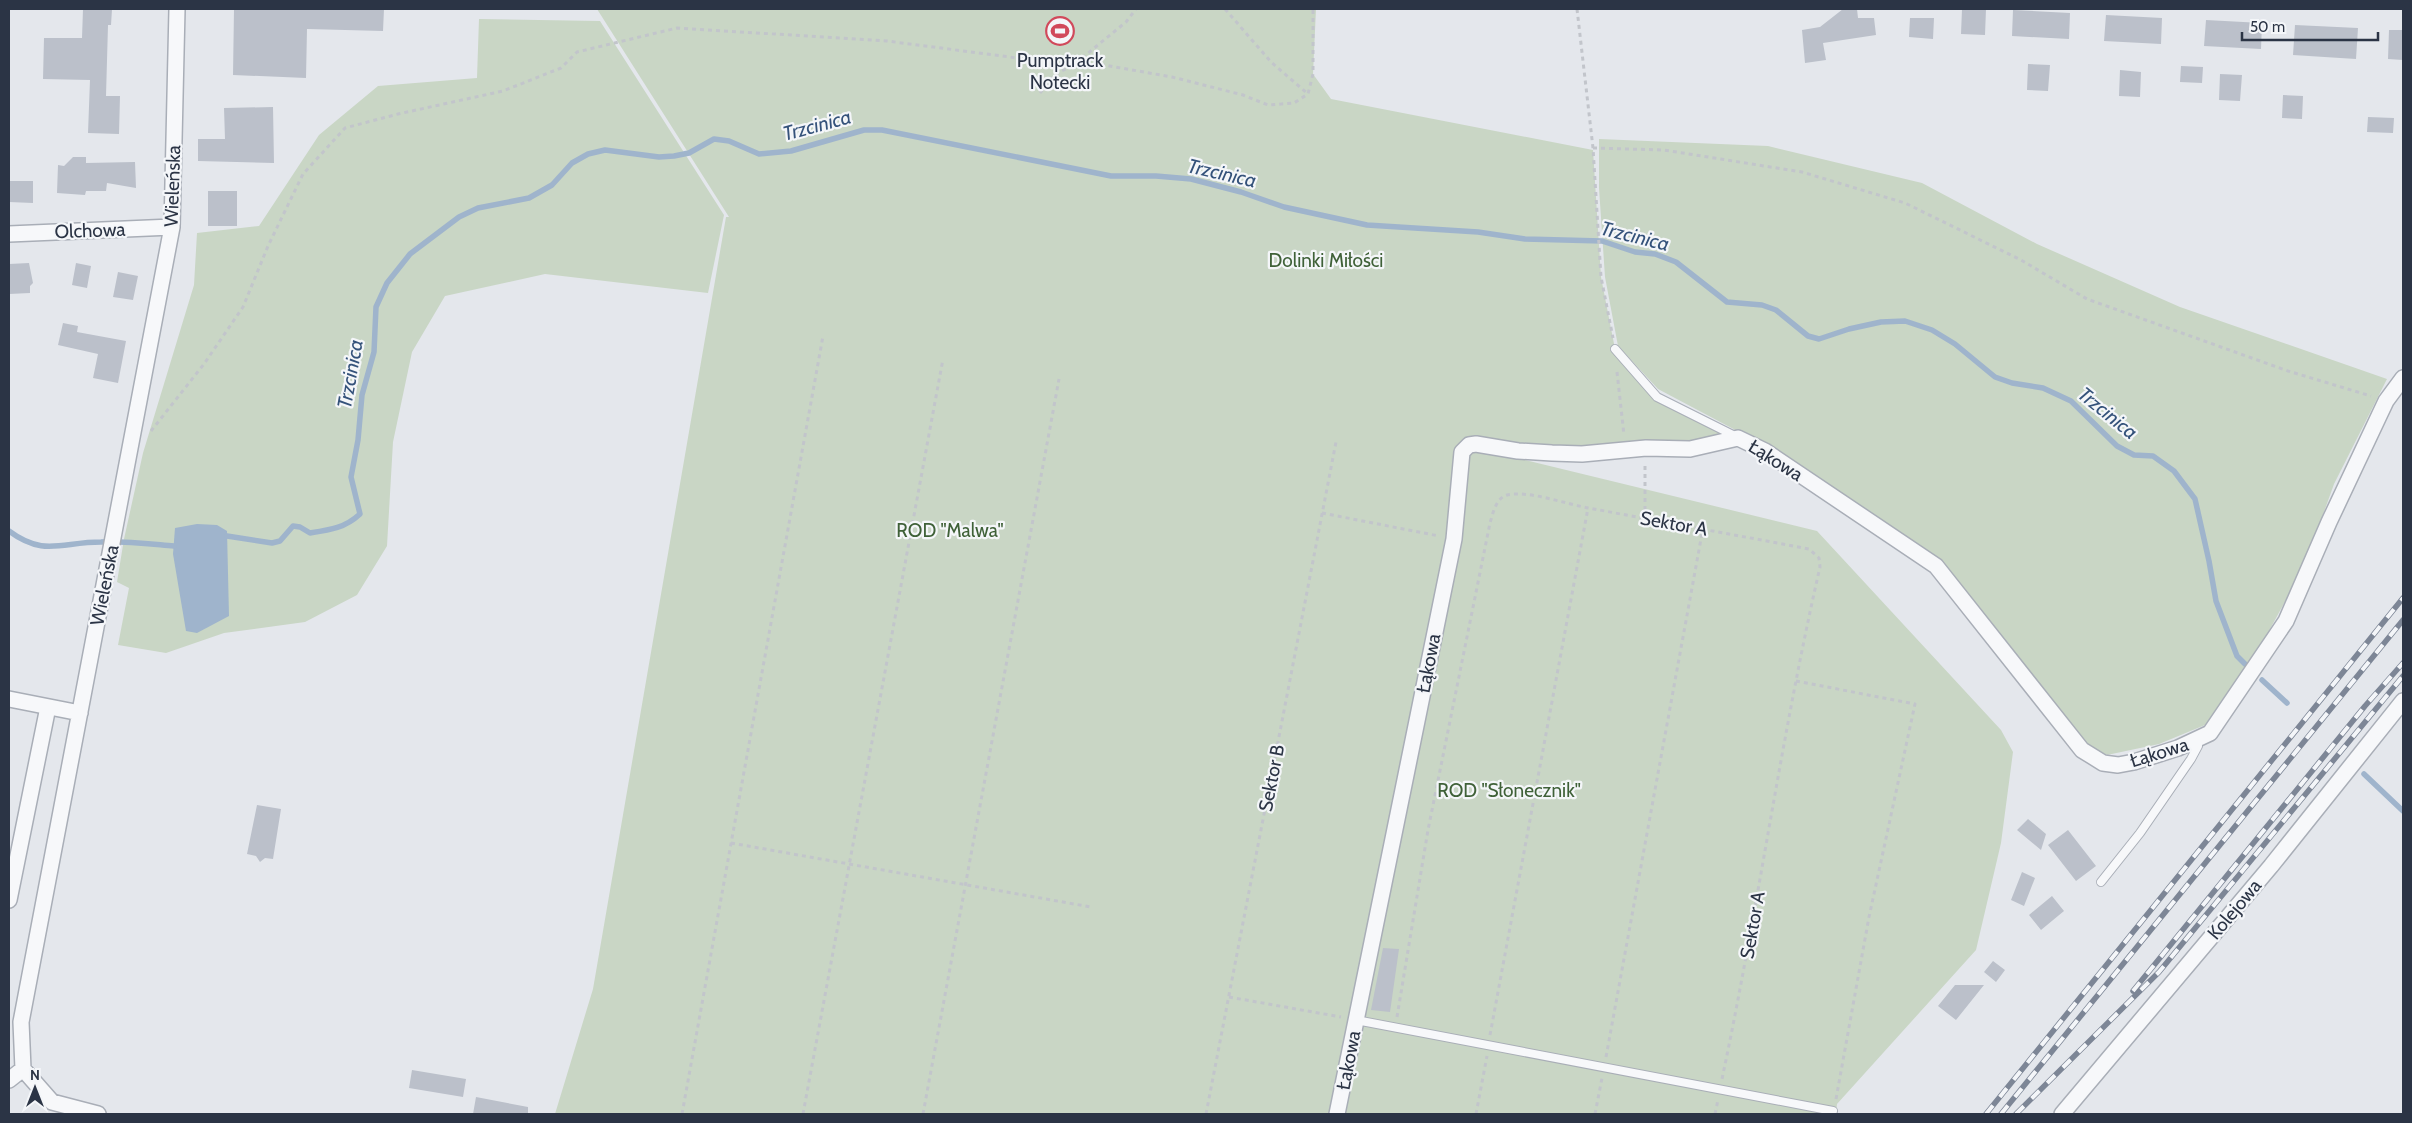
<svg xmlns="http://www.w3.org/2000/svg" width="2412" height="1123" font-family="Cabin,sans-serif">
<rect width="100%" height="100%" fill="#e4e7ec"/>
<path fill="#c9d6c5" d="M597,9H1316L1313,74L1331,99L1593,150L1601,277L1615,349L1657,397L1738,438L1690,449L1468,446L1817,531L2001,730L2013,752L2001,843L1976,950L1837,1104L1836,1114H555L593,989L726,217H729Z
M479,19L600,21L724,215L708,293L545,274L445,296L412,352L393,442L387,546L357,595L305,622L224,633L166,653L118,645L129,588L117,582L124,539L143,453L194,285L197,233L259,226L319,135L378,86L477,78Z
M1599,139L1768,146L1922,183L2037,244L2180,307L2387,379L2334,484L2305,565L2258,651L2205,725L2159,744L2107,755L2079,741L1983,612L1931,556L1758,442L1658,389L1618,346L1605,277L1599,188Z"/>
<path fill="#9fb4cc" d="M197,524L217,525L227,531L229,616L197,633L186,631L173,554L175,528Z"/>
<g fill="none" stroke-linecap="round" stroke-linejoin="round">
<path stroke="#9fb4cc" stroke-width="5.5" d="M9,531C44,557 61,542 101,542C125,541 150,544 174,546
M227,536L272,543L280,541L293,526L300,527L310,533C330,530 345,528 360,514L351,477L358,440L362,395L374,352L376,307L387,283L410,254L459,217L478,208L529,198L552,185L572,163L588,154L605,150L659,157L674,156L689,153L714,139L729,141L759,154L791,151L864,130H882L1111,176H1156L1191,179L1241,192L1284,207L1367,225L1478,232L1525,239L1602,241L1635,252L1655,254L1676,262L1727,302L1762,305L1776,310L1808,336L1819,339L1849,329L1881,322L1905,321L1932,330L1955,344L1995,377L2012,383L2043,388L2071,401L2117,446L2134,455L2153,456L2174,471L2195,499L2209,561L2216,601L2237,656L2245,664
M2262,680L2287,703
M2364,774L2403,811"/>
</g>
<path fill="#bbc0ca" d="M83,9H112L111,25H108L106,96H120L119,134L88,133L90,80L43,79L44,38H82Z
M234,9H384L383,31L307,29L306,78L233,75Z
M1843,9H1857L1858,18H1874L1876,35L1823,43L1826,60L1805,63L1802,30L1820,27Z
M1962,9H1986L1985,35L1961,34Z
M2013,10L2070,13L2069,39L2012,36Z
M2106,15L2162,18L2161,44L2104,41Z
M1910,18H1934L1933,39L1909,37Z
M2206,20L2262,23L2261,49L2204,46Z
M2295,25L2358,28L2356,59L2293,55Z
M2389,30H2403V60L2388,59Z
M2028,64L2050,65L2048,91L2027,90Z
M2181,66L2203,67L2202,83L2180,82Z
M2120,70L2141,72L2140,97L2119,96Z
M2220,74L2242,75L2240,101L2219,100Z
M2283,95L2303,96L2302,119L2282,118Z
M273,107L274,163L198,161V139H225L224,108Z
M2368,117L2394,118L2393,133L2367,132Z
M73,157H86V163L135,162L136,188L107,183L106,191H86L85,195L57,193L58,165L64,166Z
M9,181H33V203L9,202Z
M208,191H237V226H208Z
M29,263L33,283L30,286V293L9,294V264Z
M76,263L91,266L87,288L72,285Z
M118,272L138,276L133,300L113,297Z
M63,323L78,326L77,332L126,341L118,383L93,378L98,354L58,345Z
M257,805L281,809L273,859L265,858L260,862L256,856L247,854Z
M2028,819L2046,834L2041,850L2017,830Z
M2068,830L2096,866L2076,881L2048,845Z
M2022,872L2035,878L2024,906L2011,900Z
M2052,896L2064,911L2041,930L2029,915Z
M1383,948L1399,949L1390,1012L1371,1010Z
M1993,961L2005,970L1996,982L1984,972Z
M1955,985H1984L1956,1020L1938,1006Z
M412,1070L466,1079L463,1097L409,1088Z
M476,1097L528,1107V1114H473Z"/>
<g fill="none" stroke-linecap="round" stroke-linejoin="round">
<defs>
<path id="lane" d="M1615,349L1657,397L1737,437
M2101,882L2140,833L2191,759L2198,746V740
M1356,1020L1833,1111"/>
<path id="street" d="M9,234L172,227
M9,699L80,713
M9,900L48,707
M9,1080L23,1069
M98,1114L52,1102L23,1069L21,1022L172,227L177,9
M1337,1114L1454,539L1462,452L1469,445L1476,444L1518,451L1552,453L1582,454L1646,448L1690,449L1738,438L1765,451L1936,566L2082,750L2103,763L2118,765L2134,762L2178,748L2210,733L2286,621L2329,522L2386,401L2403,378
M2062,1114L2271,866L2403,701"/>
</defs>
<use href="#lane" stroke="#a9aeb7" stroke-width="10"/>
<use href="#street" stroke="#a9aeb7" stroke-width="18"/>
<path stroke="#c2c5cb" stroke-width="3" stroke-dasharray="4 4" stroke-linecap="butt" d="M1225,9L1271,62L1308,94
M1577,9L1593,148L1601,277L1613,338
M1076,63L1126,22L1136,9
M1040,93L1054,75L1075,64L1104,65L1172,77L1243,95L1268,105L1294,103L1308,94L1313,74V9
M1593,148L1664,150L1802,172L1905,203L2021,260L2087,299L2288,371L2371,396
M1617,372L1624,435
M151,431L204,364L243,307L268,246L303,174L345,128L398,114L503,91L561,68L577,52L677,28L887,41L1025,59
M1322,513L1439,536
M1645,518V464
M1796,681L1915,704L1869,917L1836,1099
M731,843L1091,907
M1229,997L1341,1017
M1397,1017L1428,830L1490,523C1493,513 1496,498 1507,495C1529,490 1565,504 1589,508C1662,522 1736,535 1809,549L1819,558L1820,567C1781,737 1758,909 1722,1079
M1490,1035L1588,508
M1606,1057L1703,528
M682,1114L823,336
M803,1114L943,359
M923,1114L1059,379
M1206,1114L1336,442
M1476,1114L1487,1056
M1595,1114L1602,1078
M1715,1114L1718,1100"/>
<use href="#lane" stroke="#f7f8fa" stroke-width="8"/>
<use href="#street" stroke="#f7f8fa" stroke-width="15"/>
<defs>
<path id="rail" d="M2133,991L2365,706L2403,663
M1986,1114L2403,598
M2001,1114L2403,620
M2016,1114L2159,972L2403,676"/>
</defs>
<use href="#rail" stroke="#7d8696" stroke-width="5.5"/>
<use href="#rail" stroke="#f4f6f9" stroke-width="4" stroke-dasharray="11" stroke-linecap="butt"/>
</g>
<defs>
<symbol id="stadium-ring" viewBox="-11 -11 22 22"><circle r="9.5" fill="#f4f6f9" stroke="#d1495b" stroke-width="1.5"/><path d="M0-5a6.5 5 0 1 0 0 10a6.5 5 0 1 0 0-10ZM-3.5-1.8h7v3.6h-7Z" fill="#d1495b"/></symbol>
</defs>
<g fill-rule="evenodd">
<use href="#stadium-ring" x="1044" y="15" width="32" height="32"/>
</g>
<g text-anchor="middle" stroke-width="4.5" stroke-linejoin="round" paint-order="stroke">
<g font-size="19" fill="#2b3445" stroke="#f4f6f9">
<text x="1060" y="67">Pumptrack<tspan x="1060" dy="22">Notecki</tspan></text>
</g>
<g font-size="19" fill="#2b3445" stroke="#f4f6f9">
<text transform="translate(172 186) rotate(-88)" y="7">Wieleńska</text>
<text transform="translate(90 230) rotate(-2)" y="7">Olchowa</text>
<text transform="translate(1776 460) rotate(32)" y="7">Łąkowa</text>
<text transform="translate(1674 523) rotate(10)" y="7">Sektor A</text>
<text transform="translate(104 585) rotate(-79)" y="7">Wieleńska</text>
<text transform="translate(1428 663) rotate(-79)" y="7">Łąkowa</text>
<text transform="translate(2159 752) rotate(-17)" y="7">Łąkowa</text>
<text transform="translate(1271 778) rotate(-79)" y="7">Sektor B</text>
<text transform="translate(2234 909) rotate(-50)" y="7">Kolejowa</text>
<text transform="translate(1752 925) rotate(-80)" y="7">Sektor A</text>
<text transform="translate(1348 1060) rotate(-79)" y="7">Łąkowa</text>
</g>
<g font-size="19" fill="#3f6138" stroke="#f4f6f9">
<text x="1326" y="267">Dolinki Miłości</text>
<text x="950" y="537">ROD "Malwa"</text>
<text x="1509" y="797">ROD "Słonecznik"</text>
</g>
<g font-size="20" font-style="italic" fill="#34527a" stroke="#f4f6f9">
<text transform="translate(817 125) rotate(-15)" y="7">Trzcinica</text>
<text transform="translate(1222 173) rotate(13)" y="7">Trzcinica</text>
<text transform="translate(1635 236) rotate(14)" y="7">Trzcinica</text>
<text transform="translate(350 374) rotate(-80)" y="7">Trzcinica</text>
<text transform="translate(2108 413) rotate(39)" y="7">Trzcinica</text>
</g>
</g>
<rect width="2412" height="1123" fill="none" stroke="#2b3445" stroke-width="20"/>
<g transform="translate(35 1088)" stroke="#f4f6f9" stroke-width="4" paint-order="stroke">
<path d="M0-4L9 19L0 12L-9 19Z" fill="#2b3445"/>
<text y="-8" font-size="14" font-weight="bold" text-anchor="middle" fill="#2b3445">N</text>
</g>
<path d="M2242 32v8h136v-8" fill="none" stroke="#2b3445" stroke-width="2.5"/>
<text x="2250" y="32" font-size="15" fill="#2b3445" stroke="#f4f6f9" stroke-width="4" paint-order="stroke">50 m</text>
</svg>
